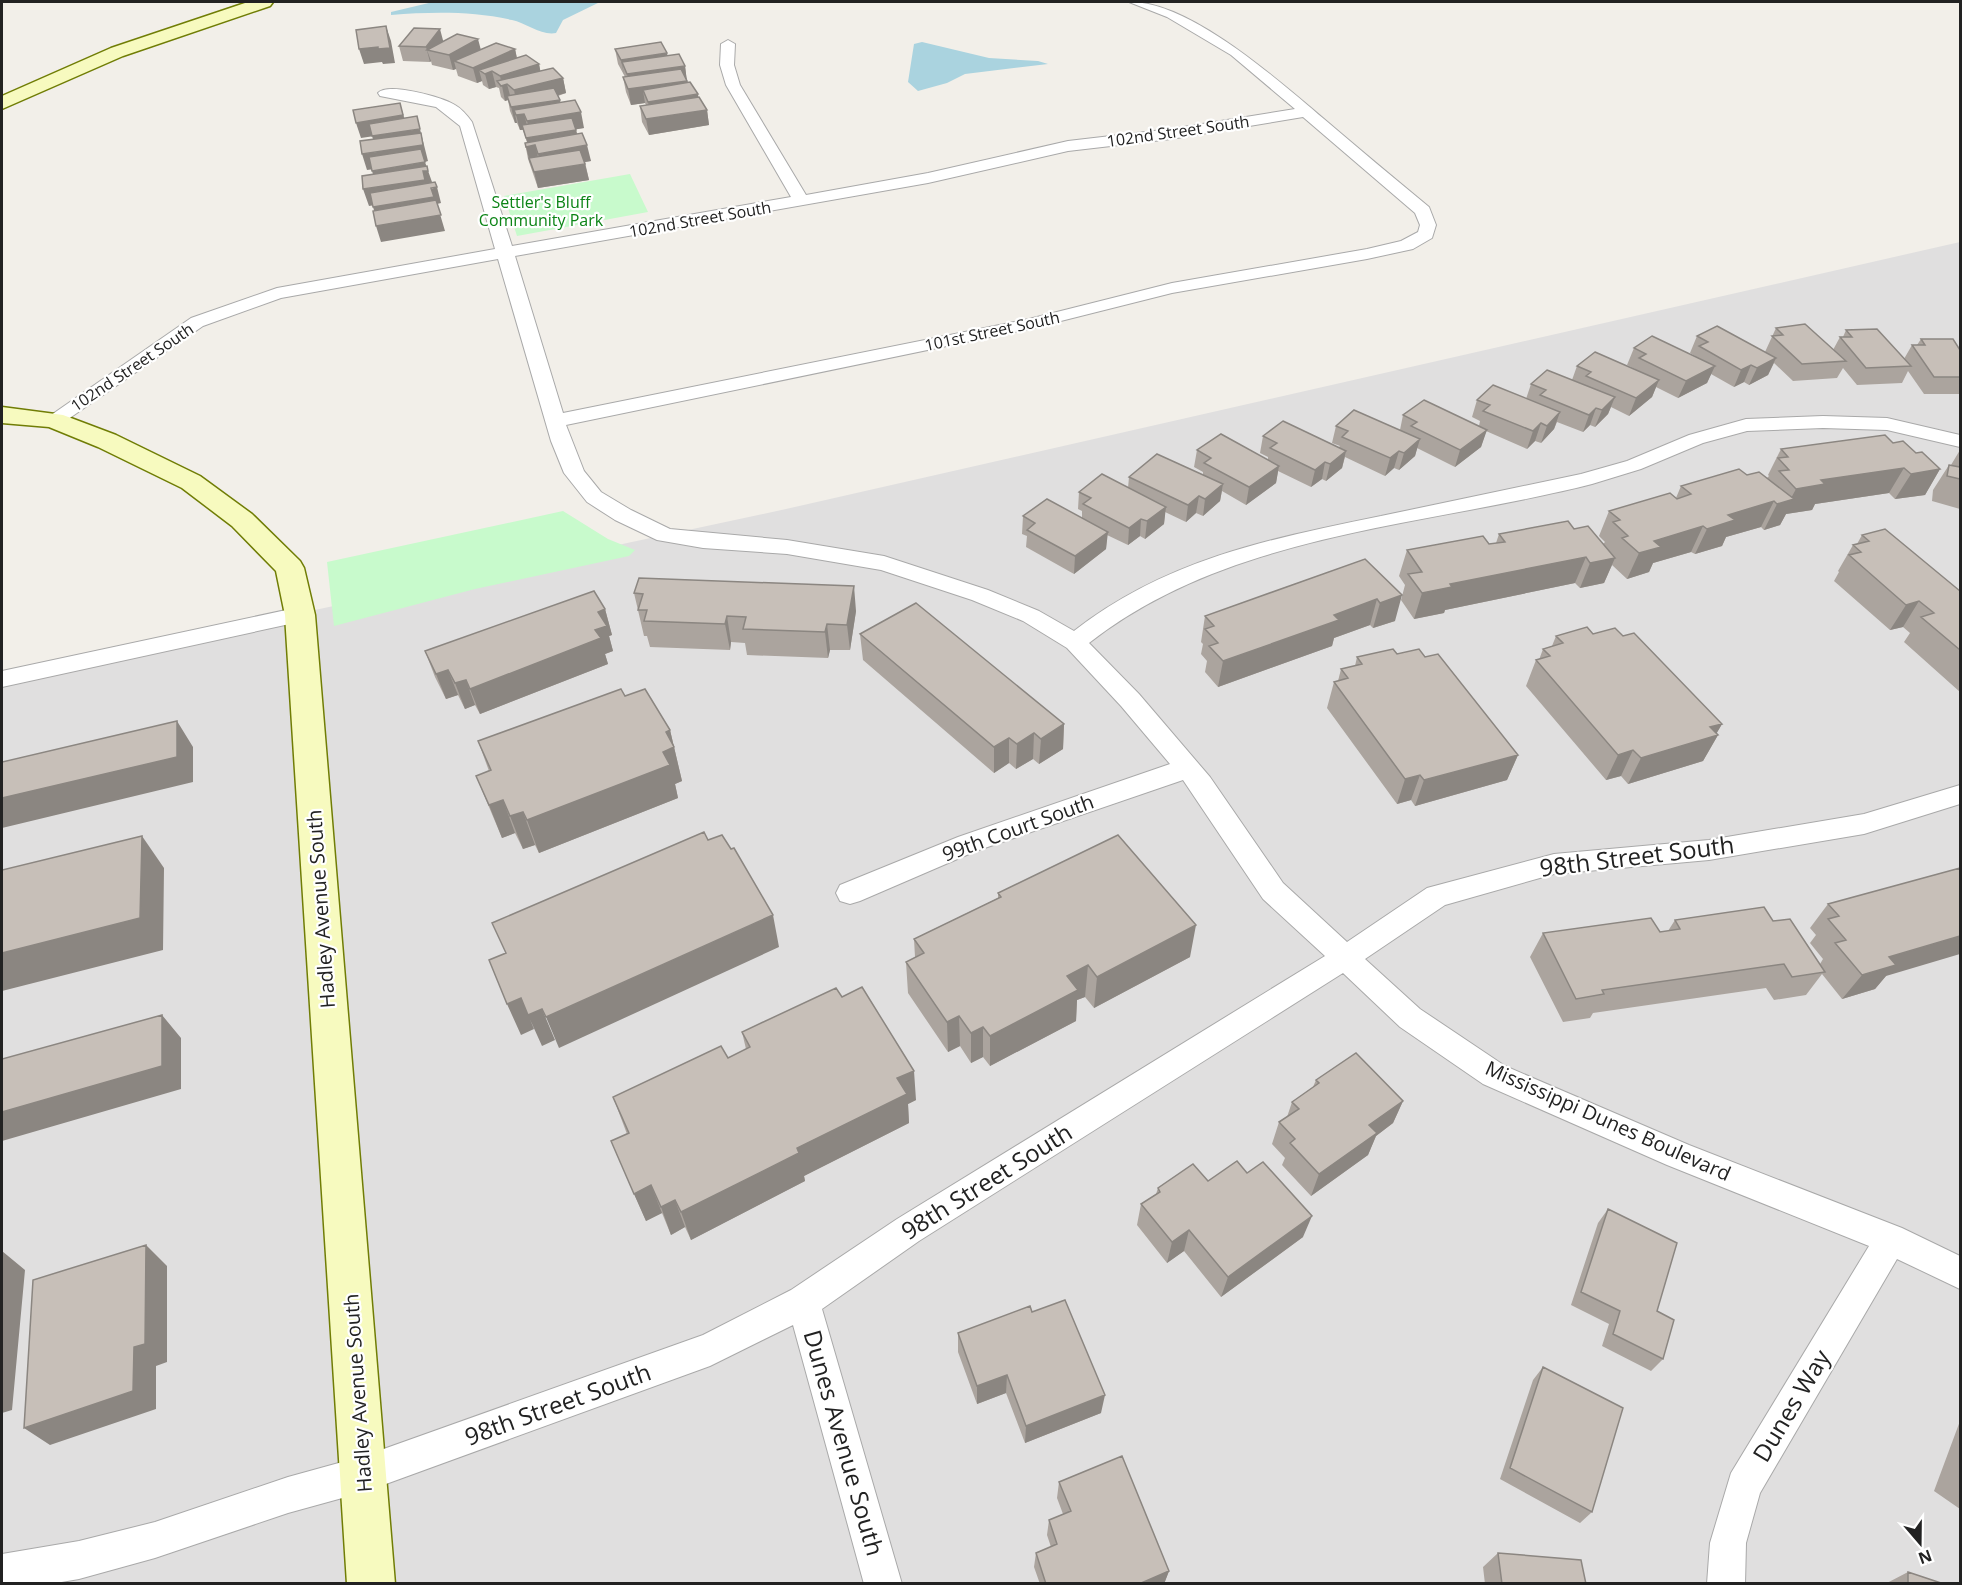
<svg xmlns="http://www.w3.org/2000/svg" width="1962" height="1585" font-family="'Open Sans',sans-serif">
<rect width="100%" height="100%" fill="#f2efe9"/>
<path fill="#e0dfdf" d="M1960,242V1583H2V677L786,509Z"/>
<path fill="#c8facc" d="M630,174L648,212L517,236L504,196Z
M563,511L608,539L635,550L629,556L475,589L334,626L327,562Z"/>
<path fill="#aad3df" d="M433,2H600L563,20L556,33C542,36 526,23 512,20C472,11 431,12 391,15V12Z
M922,42L989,58L1038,61L1048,64L965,74L947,83L918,91L908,82L914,44Z"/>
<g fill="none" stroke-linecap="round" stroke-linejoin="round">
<defs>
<path id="street" d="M1129,2C1189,0 1280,82 1324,119C1359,149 1394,178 1429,207L1436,225L1432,238L1413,249L1367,259L1172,293L1029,329L566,425L584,471L601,492L631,510L670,529L787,540L884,556L988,590L1039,611L1074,631C1167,559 1269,539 1381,516C1448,502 1515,488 1581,474L1627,461L1689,435L1746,419L1823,416L1887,418L1960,435V447L1887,430L1823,428L1747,431L1703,443L1641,469L1592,484C1424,527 1230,532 1089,643L1139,694L1210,777L1283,883L1347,942L1427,888L1554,854L1709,840L1864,814L1960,785V804L1864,834L1709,860L1554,874L1445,905L1365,959L1420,1009L1505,1066L1689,1145L1902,1228L1960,1256V1289L1897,1259L1760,1493L1746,1543L1745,1584H1707L1710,1543L1731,1473L1869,1246L1667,1165L1483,1084L1400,1027L1343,973L919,1241L822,1309L902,1584H864L793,1325L710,1366L364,1492L288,1513L155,1558L79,1579L50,1584H2V1554L79,1541L155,1522L288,1477L364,1456L703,1335L791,1290L897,1219L1325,956L1263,899L1183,780L976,851L860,901L850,904L840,901L836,893L840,885L958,837L1170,764L1121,706L1067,648L1023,621L972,600L881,570L787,554L703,548L657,540L615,520L587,502L564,473L551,441L498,259L281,298L203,326L61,424H47L44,420L191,318L277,288L495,249L460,126L436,107L380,96L378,93C388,82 442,97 455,105C462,109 467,115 472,122L512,246L791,197L726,85L720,65L721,44L728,40L735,44L734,65L740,85L806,195L928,173L1068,141L1171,129L1295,109L1231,55L1167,17ZM1303,117L1415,213L1420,225L1418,232L1401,241L1367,249L1172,283L1029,319L563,413L515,256L928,183L1068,151L1171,139Z
M300,607L308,610L311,615L308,620L2,687V671Z"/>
<path id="secondary" d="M248,2H273L270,6L123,56L2,109V96L111,48Z
M2,407L63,415L116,435L200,476L252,514L300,561L304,568L315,615L395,1584H347L285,615L276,571L232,526L182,488L98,447L49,427L2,423Z"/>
</defs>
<use href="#street" stroke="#a9a9a9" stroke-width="2"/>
<use href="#secondary" stroke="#707d05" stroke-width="3"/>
<use href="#street" fill="#fff" fill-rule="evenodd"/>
<use href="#secondary" fill="#f7fabf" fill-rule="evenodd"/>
</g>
<path fill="#aba49e" d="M443,41L481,49H515L517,58L539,64L540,71L563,78L566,93L558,96L560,103L584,128L576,129L577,134L591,161L585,162L589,180L538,188L528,159L525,143L527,142L523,130H520L517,123H515L510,111L508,100L505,101L501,97L499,88L496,87L489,89L483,85L482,81L477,83L458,76L456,69L453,70L432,65L431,61L430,62L403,61L399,46Z
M615,49L668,56L685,66L687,83L707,110L709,125L649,135L642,122L640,106L646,105L645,103L631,105L626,92L623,77H625L624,75L618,64Z
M1776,328L1833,350L1840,337H1843L1846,330L1904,359L1912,345H1917L1921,339L1960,350V394H1924L1908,371L1902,383L1857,385L1843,368L1837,378L1793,381L1774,363L1768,375L1749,385L1744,382L1734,387L1711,374L1707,383L1678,398L1656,387L1652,397L1629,416L1611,407L1608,414L1595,427L1590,425L1583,432L1557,422L1554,429L1541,443L1535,441L1527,449L1486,431L1481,447L1455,467L1417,448L1415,456L1399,470L1394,468L1385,476L1345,457L1342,468L1326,481L1322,479L1311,487L1278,471L1276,483L1246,505L1222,491L1220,501L1203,516L1196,513L1186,522L1165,512L1164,524L1145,539L1140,536L1128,545L1107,535L1106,549L1074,574L1026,547L1027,536L1022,534L1023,516L1082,518V511L1078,509L1079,492L1128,488L1129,477L1203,475V472L1194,467L1197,450L1268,460V457L1260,453L1263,436L1339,447L1340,446L1332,443L1336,426L1400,430L1403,415L1479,426L1480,421L1472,417L1477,400L1526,399L1531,384L1572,380L1577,366L1635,369L1627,365L1634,348L1695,356L1690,353L1697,336L1765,352Z
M1893,443L1916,453L1940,469L1925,495L1895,499L1889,493L1815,504L1812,510L1786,514L1780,525L1764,530L1761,527L1726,537L1722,546L1695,554L1691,552L1653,563L1649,572L1627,579L1612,565L1604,583L1580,588L1575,583L1445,610L1444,613L1414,619L1401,600L1405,585L1399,576L1407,550L1489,544L1496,543L1499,534L1574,529L1603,544L1605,542L1599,536L1609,511L1676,498L1681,486L1747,475L1767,478L1769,476L1768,475L1781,449Z
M1960,450V509L1932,501L1933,490L1949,465H1951Z
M1862,535L1960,591V692L1904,642L1910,633L1903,627L1890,630L1834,581L1839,572L1838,571L1853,545L1857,544Z
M1365,559L1395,621L1373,628L1370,625L1334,638L1332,646L1218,687L1205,672L1207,661L1201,654L1203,644L1201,642L1205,616Z
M634,593L856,611L850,650H830L828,658L747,655L745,643L731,642L730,650L650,647L647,636H644Z
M605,609L612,635L609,636L613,651L605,654L608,664L480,714L475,705L465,709L458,695L446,699L435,677L425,651Z
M860,634L1064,724L1063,749L1039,764L1033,759L1016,769L1009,763L994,773L863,660Z
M1593,634L1623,636L1722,724L1716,734L1718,735L1703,761L1628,784L1621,776L1606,780L1526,686L1536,660H1539L1543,649L1552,646L1556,636Z
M1397,654L1425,657L1518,755L1507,780L1415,806L1411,800L1397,804L1327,708L1334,682L1338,681L1341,669L1355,666L1357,657Z
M625,696L670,730L682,781L675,784L678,798L539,853L535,845L523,849L515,833L502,838L476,776L489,771L478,741Z
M1960,868L1886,976L1875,989L1842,999L1822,974L1806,995L1774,1000L1766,988L1593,1013L1590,1018L1563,1022L1530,957L1543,933L1660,932L1668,931L1675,920L1773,921L1820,964L1823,959L1810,943L1816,935L1810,928L1828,904Z
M998,893L1190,957L1094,1008L1085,997L1077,1000L1076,1021L990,1066L983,1057L971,1063L960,1046L948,1052L908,993L906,962L915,957L914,939L998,898Z
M842,997L916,1100L908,1104L909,1123L804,1176L805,1181L691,1240L685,1227L671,1235L662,1213L646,1221L611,1141L627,1134L613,1097L728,1058L746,1049L742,1032Z
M1316,1080L1403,1101L1393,1123L1376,1136L1368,1155L1311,1196L1282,1165L1285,1158L1272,1144L1279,1122L1287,1117L1292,1102L1313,1087Z
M1247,1173L1303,1237L1221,1297L1184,1251L1167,1263L1137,1225L1141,1204L1156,1194L1158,1188L1208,1181Z
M1608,1209L1663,1359L1651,1371L1602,1346L1609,1324L1571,1305L1598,1223Z
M1032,1312L1101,1413L1025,1443L1006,1393L977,1404L958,1352V1333Z
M1543,1367L1592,1512L1580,1523L1500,1479L1533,1380Z
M1960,1421V1509L1934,1491Z
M1059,1482L1169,1571L1164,1584H1040L1034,1567L1036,1553L1051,1547L1047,1535L1049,1520L1063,1514L1057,1498Z
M1498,1553L1586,1584H1485L1483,1567Z
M1908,1572L1944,1584H1885Z"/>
<path fill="#8b8681" d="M386,26L391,41L395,63L383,64L382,62L364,64L359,49Z
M440,29L444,44L427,50L431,61L430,62L426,47Z
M478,39L482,54L454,61L456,69L453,70L449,55Z
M515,49L518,64L492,71L496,87L489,89L485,74L479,70L482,81L477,83L473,68Z
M667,53L670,68L685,66L689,96L698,94L700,110L651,118L648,102L643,90L645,103L631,105L628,89H630L627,74L622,62L624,75L621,60Z
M539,64L542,79L507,84L511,99L507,96L508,100L505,101L500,76Z
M563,78L566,93L517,106L514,90Z
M560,100L563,115L524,114L528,129L520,130L516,115L514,110L517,123H515L511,107Z
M400,103L408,131L361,138L356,123Z
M707,110L709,125L649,135L646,119Z
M581,112L584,128L531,137L527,121Z
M420,129L428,161L425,162L432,182L428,187L429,196L369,206L363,189L377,187L372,171L425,162L367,170L362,154L377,152L372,136Z
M576,130L580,146L535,145L539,161L530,163L526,147L528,146L526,138Z
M587,145L591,161L542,169L538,154Z
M585,164L589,180L538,188L534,172Z
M437,187L441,203L437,204L445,231L381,242L376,226L378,223L373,207Z
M1776,358L1768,375L1749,385L1757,368Z
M1751,365L1744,382L1734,387L1741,370Z
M1715,366L1707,383L1678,398L1686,381Z
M1659,380L1652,397L1629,416L1636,398Z
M1615,397L1608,414L1595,427L1602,410Z
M1596,408L1590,425L1583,432L1589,415Z
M1560,412L1554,429L1541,443L1547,426Z
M1541,423L1535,441L1527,449L1533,431Z
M1487,430L1481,447L1455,467L1460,450Z
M1420,439L1415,456L1399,470L1404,453Z
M1346,451L1342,468L1326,481L1330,464Z
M1399,451L1394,468L1385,476L1390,458Z
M1325,462L1322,479L1311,487L1315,470Z
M1279,466L1276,483L1246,505L1249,487Z
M1904,468L1889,493L1815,504L1812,510L1786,514L1780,525L1764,530L1777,504L1790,500L1796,489L1821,480Z
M1940,469L1925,495L1895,499L1911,474Z
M1223,484L1220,501L1203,516L1205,499Z
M1199,496L1196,513L1186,522L1188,505Z
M1774,501L1761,527L1726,537L1722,546L1695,554L1707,529L1728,515Z
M1166,507L1164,524L1145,539L1147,521Z
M1141,519L1140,536L1128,545L1129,528Z
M1703,526L1691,552L1653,563L1649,572L1627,579L1639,553L1654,541Z
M1108,532L1106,549L1074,574L1075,556Z
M1586,557L1575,583L1445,610L1444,613L1414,619L1422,593L1450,584Z
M1615,558L1604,583L1580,588L1590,563Z
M854,586L856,611L850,650L847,625Z
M1402,595L1395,621L1373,628L1380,603Z
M1377,599L1370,625L1334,638L1332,646L1218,687L1223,661L1334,615Z
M1919,601L1903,627L1890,630L1906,605Z
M605,609L612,635L609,636L613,651L605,654L608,664L480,714L470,689L595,630L598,612Z
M727,616L731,642L730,650L725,624Z
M827,624L830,650L828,658L825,632Z
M448,670L458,695L446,699L436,674Z
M466,680L475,705L465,709L455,683Z
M177,721L193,747V782L2,828V798Z
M1064,724L1063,749L1039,764L1041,739Z
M1722,724L1715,736L1718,735L1703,761L1628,784L1641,758L1710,727Z
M670,730L682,781L675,784L678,798L539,853L527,820L663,752L666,732Z
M1034,733L1033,759L1016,769L1017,744Z
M1009,738V763L994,773V747Z
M1633,750L1621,776L1606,780L1618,755Z
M1518,755L1507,780L1415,806L1424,780Z
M1420,775L1411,800L1397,804L1405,779Z
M503,800L515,833L502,838L489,805Z
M523,812L535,845L523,849L510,816Z
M142,836L164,868L163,950L2,991V953Z
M773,915L779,947L559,1048L546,1017Z
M1196,925L1190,957L1094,1008L1097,977Z
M1960,936V954L1886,976L1875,989L1842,999L1862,975L1889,957Z
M1088,965L1085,997L1077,1000L1076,1021L990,1066V1036L1067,976Z
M521,998L534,1029L521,1035L507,1004Z
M542,1009L555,1040L542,1046L528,1015Z
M162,1015L181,1038V1089L2,1141V1112Z
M959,1016L960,1046L948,1052L947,1022Z
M983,1027V1057L971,1063V1033Z
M914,1071L916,1100L908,1104L909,1123L804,1176L805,1181L691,1240L681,1212L797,1148L897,1078Z
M1403,1101L1393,1123L1376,1136L1368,1155L1311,1196L1319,1174L1369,1125Z
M651,1185L662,1213L646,1221L634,1194Z
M675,1200L685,1227L671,1235L661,1207Z
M1312,1216L1303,1237L1221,1297L1228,1277Z
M1189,1230L1184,1251L1167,1263L1172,1242Z
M146,1245L167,1266V1362L156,1366V1409L50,1445L24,1428L134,1347Z
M2,1251L25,1270L12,1410L2,1413Z
M1007,1375L1006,1393L977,1404V1386Z
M1105,1395L1101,1413L1025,1443L1026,1426Z
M1169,1571L1164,1584H1139Z"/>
<path fill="#c7bfb8" stroke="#8b8681" stroke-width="1.5" d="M386,26L390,48L378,49V47L359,49L356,30Z
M414,28L440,29L426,47L399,46Z
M457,34L478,39L449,55L427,50Z
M661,42L667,53L621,60L615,49Z
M496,43L515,49L473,68L454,61Z
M679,54L685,66L627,74L622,62Z
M526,55L539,64L500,76L492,71L485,74L479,70Z
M553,68L563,78L514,90L507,84L501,86L497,81Z
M681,69L687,81L628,89L623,77Z
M690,82L698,94L648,102L643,90Z
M554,88L560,100L511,107L507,96Z
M699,97L707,110L646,119L640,106Z
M575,100L581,112L527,121L524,114L516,115L514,110Z
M400,103L403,115L356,123L353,110Z
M417,116L420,129L372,136L369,124Z
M572,118L576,130L526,138L522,125Z
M421,133L423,145L362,154L360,141Z
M582,133L587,145L538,154L535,145L526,147L525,143Z
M421,149L425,162L372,171L369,157Z
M580,150L585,164L534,172L529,158Z
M427,166L428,171H423L425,180L363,189L362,176Z
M435,182L437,187L431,188L434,197L373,207L370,193Z
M436,200L441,215L376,226L373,211Z
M1805,324L1846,361L1802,364L1772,336L1783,335L1776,328Z
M1717,326L1776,358L1757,368L1751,365L1741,370L1699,346L1708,342L1697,336Z
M1877,329L1911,366L1866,368L1840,337H1852L1846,330Z
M1652,336L1715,366L1686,381L1639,358L1646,354L1634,348Z
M1921,339H1953L1960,350V377H1934L1912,345H1925Z
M1595,352L1659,380L1636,398L1586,376L1591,372L1577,366Z
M1547,370L1615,397L1602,410L1596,408L1589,415L1540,395L1546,390L1531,384Z
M1493,385L1560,412L1547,426L1541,423L1533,431L1483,411L1490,405L1477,400Z
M1424,400L1487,430L1460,450L1411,426L1417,422L1403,415Z
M1354,410L1420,439L1404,453L1399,451L1390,458L1342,437L1348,431L1336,426Z
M1283,421L1346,451L1330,464L1325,462L1315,470L1270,448L1277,443L1263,436Z
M1221,434L1279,466L1249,487L1204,463L1211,458L1197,450Z
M1885,435L1893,443L1903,441L1916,453L1922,452L1940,469L1911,474L1904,468L1821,480L1825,484L1796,489L1779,471L1789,470L1778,458L1788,457L1781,449Z
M1157,454L1223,484L1205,499L1199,496L1188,505L1129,477Z
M1949,465L1960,467V466V479L1947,476Z
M1739,469L1747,475L1759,472L1794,499L1777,504L1774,501L1728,515L1735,520L1707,529L1703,526L1654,541L1661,547L1639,553L1622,538L1628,536L1613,522L1620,520L1609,511L1670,493L1677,499L1691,494L1681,486Z
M1102,474L1166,507L1147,521L1141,519L1129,528L1083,504L1091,498L1079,492Z
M1047,499L1108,532L1075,556L1027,530L1035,523L1023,516Z
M1568,521L1574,529L1588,526L1615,558L1590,563L1586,557L1450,584L1452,587L1422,593L1408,574L1422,572L1407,550L1483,536L1489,544L1505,542L1499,534Z
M1885,529L1960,591V650L1921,617L1934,613L1919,601L1906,605L1849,555L1861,552L1853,545L1869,541L1862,535Z
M1365,559L1402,595L1380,603L1377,599L1334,615L1339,620L1223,661L1209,646L1218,643L1205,629L1214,626L1205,616Z
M639,578L854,586L847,625L827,624L825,632L743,629L746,617L727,616L725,624L644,621L647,610H638L643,594L634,593Z
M594,591L605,609L598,612L607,626L595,630L601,638L470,689L466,680L455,683L448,670L436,674L425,651Z
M916,603L1064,724L1041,739L1034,733L1017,744L1009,738L994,747L860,634Z
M1587,627L1593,634L1615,628L1623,636L1634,633L1722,724L1710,727L1718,735L1641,758L1633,750L1618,755L1536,660L1550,656L1543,649L1563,643L1556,636Z
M1393,649L1397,654L1419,649L1425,657L1438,654L1518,755L1424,780L1420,775L1405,779L1334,682L1348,678L1341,669L1362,664L1357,657Z
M621,689L625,696L645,689L670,730L666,732L674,747L663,752L670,765L527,820L523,812L510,816L503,800L489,805L476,776L491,770L478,741Z
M177,721V757L2,798V762Z
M704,832L708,840L722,835L731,849L734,848L773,915L546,1017L542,1009L528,1015L521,998L507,1004L489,960L506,953L492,923Z
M1118,835L1196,925L1097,977L1088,965L1067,976L1078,990L990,1036L983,1027L971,1033L959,1016L947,1022L906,962L924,953L914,939L1001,897L998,893Z
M142,836L140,918L2,953V870Z
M1960,868V936L1889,957L1896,965L1862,975L1835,943L1846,940L1828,919L1839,916L1828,904Z
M1764,907L1773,921L1790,919L1825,972L1792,977L1784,964L1602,990L1604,994L1576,999L1543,933L1651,918L1660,932L1680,929L1675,920Z
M862,987L914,1071L897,1078L907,1094L797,1148L799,1153L681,1212L675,1200L661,1207L651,1185L634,1194L611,1141L629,1133L613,1097L721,1046L728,1058L750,1047L742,1032L836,988L842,997Z
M162,1015V1066L2,1112V1059Z
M1356,1053L1403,1101L1369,1125L1377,1133L1319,1174L1290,1143L1295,1139L1279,1122L1299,1109L1292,1102L1319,1083L1316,1080Z
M1237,1161L1247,1173L1263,1162L1312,1216L1228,1277L1189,1230L1172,1242L1141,1204L1160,1192L1158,1188L1193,1164L1208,1181Z
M1608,1209L1677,1243L1657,1311L1674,1320L1663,1359L1613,1334L1620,1311L1581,1292Z
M146,1245L145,1344L134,1347L133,1391L24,1428L33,1280Z
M1065,1300L1105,1395L1026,1426L1007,1375L977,1386L958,1333L1030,1306L1032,1312Z
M1543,1367L1623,1408L1592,1512L1510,1468Z
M1122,1456L1169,1571L1139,1584H1046L1036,1553L1057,1544L1049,1520L1071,1511L1059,1482Z
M1498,1553L1581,1560L1586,1584H1502Z
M1908,1572L1944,1584H1908Z"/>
<g text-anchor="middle" stroke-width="4.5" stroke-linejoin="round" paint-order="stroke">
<g font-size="16" fill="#222" stroke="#fff">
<text transform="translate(1178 131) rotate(-8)" y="6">102nd Street South</text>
<text transform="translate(700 219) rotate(-10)" y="6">102nd Street South</text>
<text transform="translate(992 331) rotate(-12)" y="6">101st Street South</text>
<text transform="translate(132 367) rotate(-34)" y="6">102nd Street South</text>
</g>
<g font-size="16" fill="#0c8416" stroke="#fff">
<text x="541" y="208">Settler's Bluff<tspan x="541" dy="18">Community Park</tspan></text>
</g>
<g font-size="20" fill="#222" stroke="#fff">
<text transform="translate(1018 828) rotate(-20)" y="7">99th Court South</text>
<text transform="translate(321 909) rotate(-94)" y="7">Hadley Avenue South</text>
<text transform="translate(1608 1121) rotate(24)" y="7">Mississippi Dunes Boulevard</text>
<text transform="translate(358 1393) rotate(-94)" y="7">Hadley Avenue South</text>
</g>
<g font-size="24" fill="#222" stroke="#fff">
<text transform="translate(1637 857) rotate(-7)" y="8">98th Street South</text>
<text transform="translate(987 1182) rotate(-32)" y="8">98th Street South</text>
<text transform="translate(558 1405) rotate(-20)" y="8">98th Street South</text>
<text transform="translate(1792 1406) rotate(-59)" y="8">Dunes Way</text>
<text transform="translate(843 1443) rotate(74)" y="8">Dunes Avenue South</text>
</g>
</g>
<rect width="1962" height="1585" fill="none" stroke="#222222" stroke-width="6"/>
<g transform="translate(1920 1543) rotate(160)" stroke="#ffffff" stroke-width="4.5" paint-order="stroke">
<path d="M0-4.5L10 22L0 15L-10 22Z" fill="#222222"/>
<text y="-9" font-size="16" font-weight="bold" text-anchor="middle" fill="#222222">N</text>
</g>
</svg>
